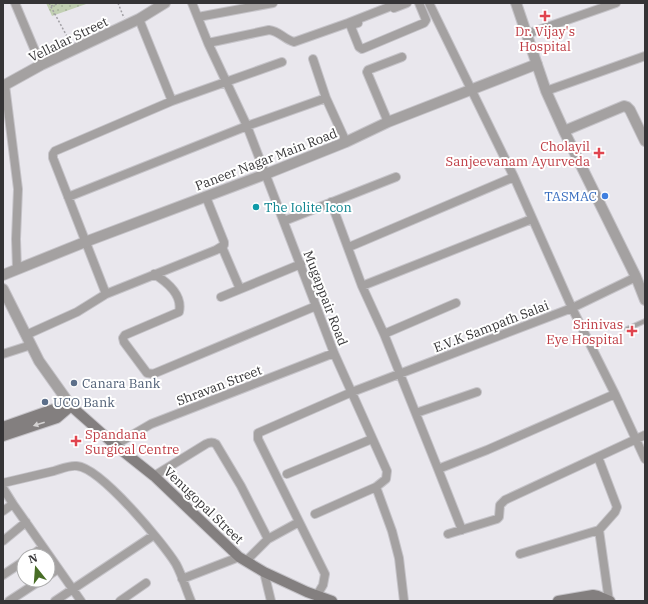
<svg xmlns="http://www.w3.org/2000/svg" width="648" height="604" font-family="'IBM Plex Serif',serif">
<defs>
<pattern id="park-dots" width="8" height="8" patternUnits="userSpaceOnUse"><rect width="8" height="8" fill="#c2d0b3"/><path d="M2 2h.1M6 6h.1" fill="none" stroke="#a7b39b" stroke-width="1.8" stroke-linecap="round"/></pattern>
</defs>
<rect width="100%" height="100%" fill="#e9e7ed"/>
<path fill="url(#park-dots)" d="M46,3H89L52,16Z"/>
<g fill="none" stroke-linecap="round" stroke-linejoin="round">
<defs>
<path id="service" d="M627,329L645,321"/>
<path id="minor" d="M15,3L41,65
M192,3L208,43L247,126L334,353L387,471L386,479L376,487L392,531L399,558L404,601
M429,3L514,177L572,308L615,394L645,459
M394,8L407,3
M198,17L273,3
M139,19L172,101
M358,23L352,25L351,27L359,47L362,49L424,23L426,20L419,3
M527,34L616,3
M208,43L269,30C279,31 284,39 294,42L348,23L399,3
M5,85L18,189L16,239L17,269
M546,91L645,56
M326,98L346,142
M388,122L367,72L368,70L402,57
M68,197L247,126L326,98L313,59
M206,197L224,242V245L216,250L106,294L53,158V154L55,151L172,101L282,62
M331,202L362,286L384,334L438,469L487,450L615,394
M284,221L396,177
M222,247L240,289
M349,247L514,177
M154,274C167,282 183,295 179,312L125,335L123,338L124,342L147,373L153,374L316,306
M362,286L532,219
M221,297L301,264
M384,334L456,303
M26,335L77,312L106,294
M3,354L31,345
M416,413L477,392
M115,445L151,424L334,353
M598,457L617,507L615,512L599,530
M438,469L462,530
M287,474L372,439
M154,476L206,444C210,442 213,442 216,444L241,486L268,539
M3,483C20,479 37,475 54,471C61,469 69,465 77,466C101,468 163,543 176,564C182,575 186,589 191,601
M3,488L13,504L3,511
M13,504L81,601
M315,514L376,487
M448,534L497,519L499,517L500,505L505,500L645,435
M3,541L26,522
M520,554L599,530L609,601
M31,556L43,547
M246,561L268,539L299,522
M264,572L271,601
M3,575L24,561
M48,576L58,569
M182,579L239,557
M317,595L323,585L325,574L258,439V433L352,392L572,308L636,277
M9,601L41,580
M55,601L154,535
M120,601L146,583"/>
<path id="tertiary" d="M516,3L546,91L564,131L636,277L645,300
M3,86L41,65L139,19L165,3
M564,131L624,106L627,107L630,110L645,141
M3,275L85,242L266,174L346,142L388,122L537,64
M3,289L39,361L71,406"/>
<path id="secondary" d="M71,406L115,445L154,476L239,557L264,572L307,592L332,601
M3,427L57,408L71,406
M3,436L57,418L71,406
M558,601L593,595L598,596L610,601"/>
</defs>
<use href="#service" stroke="#c5c3c8" stroke-width="6"/>
<use href="#minor" stroke="#c5c3c8" stroke-width="10"/>
<use href="#tertiary" stroke="#c5c3c8" stroke-width="12"/>
<use href="#secondary" stroke="#c5c3c8" stroke-width="12"/>
<path stroke="#a2a0a5" stroke-width="1.5" stroke-dasharray="2 2" stroke-linecap="butt" d="M49,3L70,42
M118,3L124,18
M51,6L61,3"/>
<use href="#service" stroke="#a4a1a1" stroke-width="4"/>
<use href="#minor" stroke="#a4a1a1" stroke-width="8"/>
<use href="#tertiary" stroke="#a4a1a1" stroke-width="10"/>
<use href="#secondary" stroke="#837f7f" stroke-width="10"/>
</g>
<defs><path id="oneway-solid" d="M-6-.8H1V-3.2L6.5 0L1 3.2V.8H-6Z"/></defs>
<use fill="#d4d2d2" href="#oneway-solid" transform="translate(39 424) rotate(162)"/>
<g fill="#e0444e" stroke="#fff" stroke-width="1.5">
<path d="M543 10h4v4h4v4h-4v4h-4v-4h-4v-4h4z"/>
<path d="M597 147h4v4h4v4h-4v4h-4v-4h-4v-4h4z"/>
<path d="M630 325h4v4h4v4h-4v4h-4v-4h-4v-4h4z"/>
<path d="M74 435h4v4h4v4h-4v4h-4v-4h-4v-4h4z"/>
</g>
<circle fill="#3f7fe0" stroke="#fff" stroke-width="1.5" cx="605" cy="196" r="4"/>
<circle fill="#0f9aa8" stroke="#fff" stroke-width="1.5" cx="256" cy="207" r="4"/>
<g fill="#5c6f8a" stroke="#fff" stroke-width="1.5">
<circle cx="74" cy="383" r="4"/>
<circle cx="45" cy="402" r="4"/>
</g>
<g text-anchor="middle" stroke-width="4" stroke-linejoin="round" paint-order="stroke">
<g font-size="13" fill="#be3a42" stroke="#fff" text-anchor="end">
<text x="545" y="36" text-anchor="middle">Dr. Vijay's<tspan x="545" dy="15">Hospital</tspan></text>
<text x="590" y="151">Cholayil<tspan x="590" dy="15">Sanjeevanam Ayurveda</tspan></text>
<text x="623" y="329">Srinivas<tspan x="623" dy="15">Eye Hospital</tspan></text>
<text x="85" y="439" text-anchor="start">Spandana<tspan x="85" dy="15">Surgical Centre</tspan></text>
</g>
<g font-size="13" fill="#353436" stroke="#fff">
<text transform="translate(68 39) rotate(-26)" y="5">Vellalar Street</text>
<text transform="translate(266 159) rotate(-21)" y="5">Paneer Nagar Main Road</text>
<text transform="translate(326 298) rotate(69)" y="5">Mugappair Road</text>
<text transform="translate(491 326) rotate(-21)" y="5">E.V.K Sampath Salai</text>
<text transform="translate(219 385) rotate(-21)" y="5">Shravan Street</text>
<text transform="translate(204 505) rotate(44)" y="5">Venugopal Street</text>
</g>
<g font-size="13" fill="#366cbe" stroke="#fff" text-anchor="end">
<text x="597" y="201">TASMAC</text>
</g>
<g font-size="13" fill="#0d838f" stroke="#fff" text-anchor="start">
<text x="264" y="212">The Iolite Icon</text>
</g>
<g font-size="13" fill="#4e5e75" stroke="#fff" text-anchor="start">
<text x="82" y="388">Canara Bank</text>
<text x="53" y="407">UCO Bank</text>
</g>
</g>
<rect width="648" height="604" fill="none" stroke="#353436" stroke-width="8"/>
<g transform="translate(36 568) rotate(343)"><circle r="19" fill="#ffffff" stroke="#aeaeaf"/>
<path d="M0-3L7 15L0 10L-7 15Z" fill="#486d26"/>
<text y="-6" font-size="11" font-weight="bold" text-anchor="middle" fill="#353436">N</text>
</g>
</svg>
